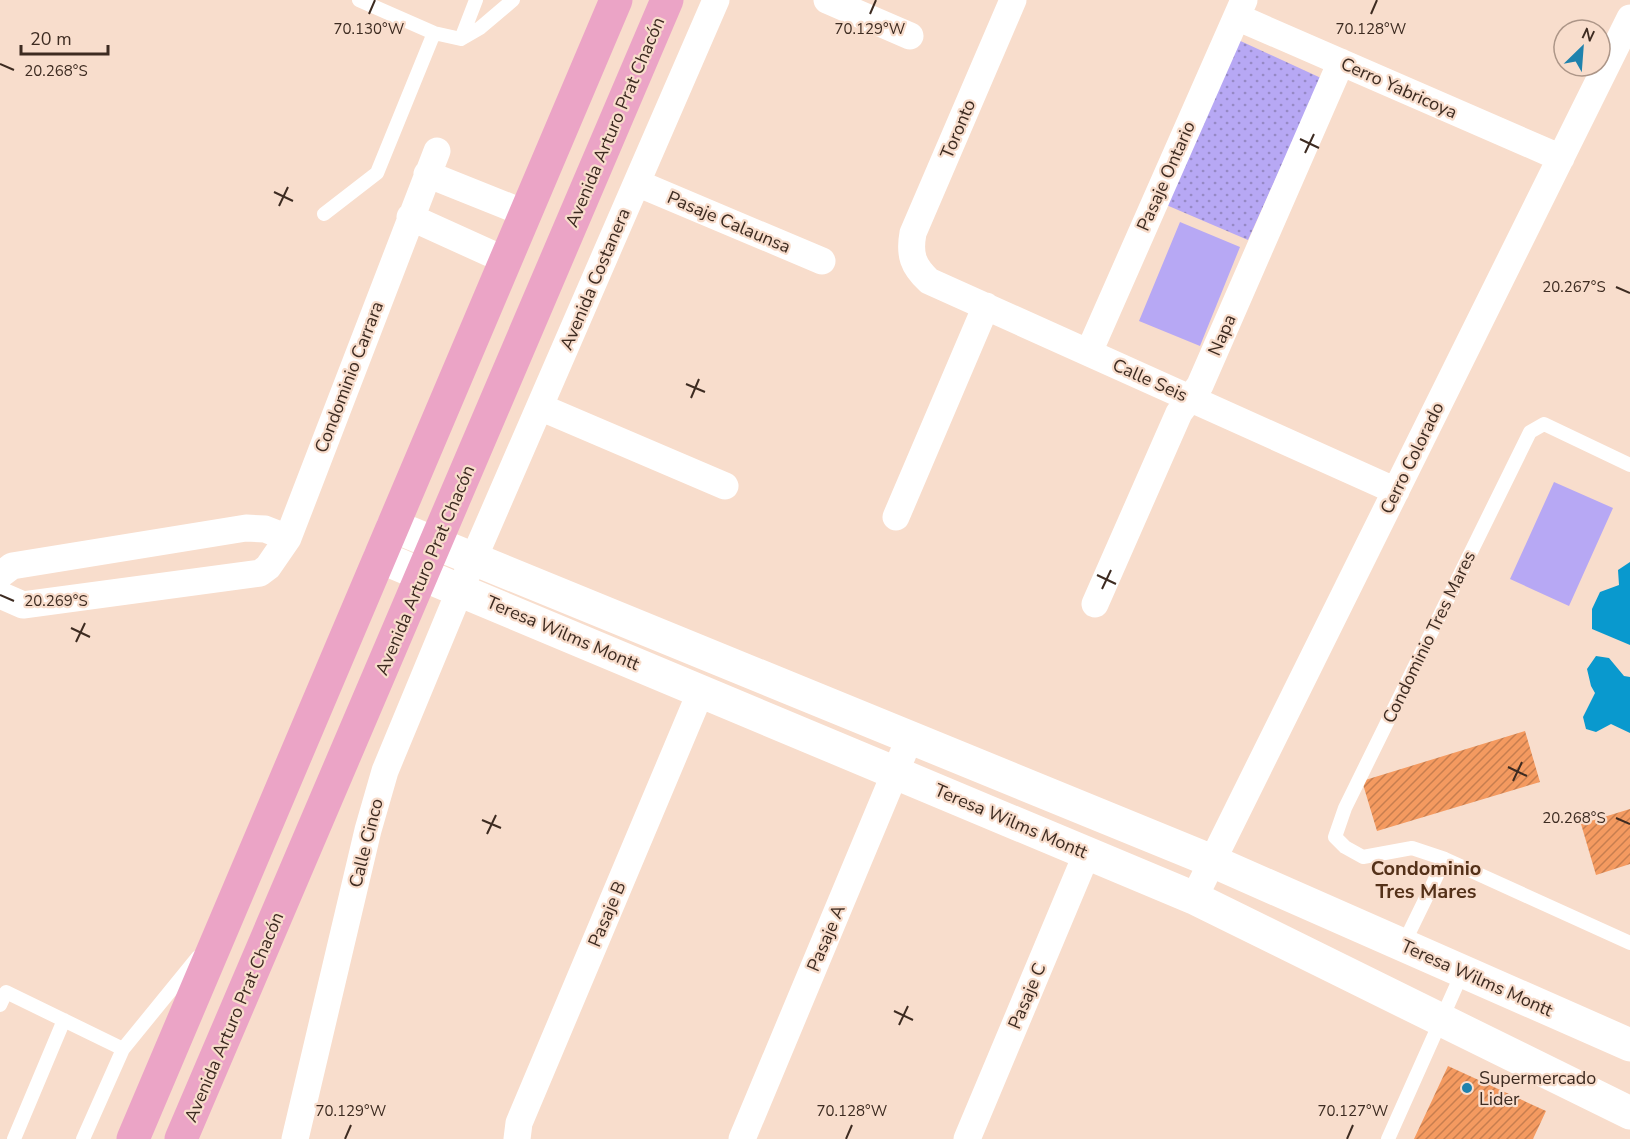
<svg xmlns="http://www.w3.org/2000/svg" width="1630" height="1139" font-family="'Nunito Sans',sans-serif">
<defs>
<pattern id="park-dots" width="8" height="8" patternUnits="userSpaceOnUse" patternTransform="scale(1.5)"><rect width="8" height="8" fill="#b7a8f4"/><path d="M2 2h.1M6 6h.1" fill="none" stroke="#9689c5" stroke-width="1.8" stroke-linecap="round"/></pattern>
<pattern id="building-hatch" width="6" height="6" patternUnits="userSpaceOnUse" patternTransform="scale(1.5)"><rect width="6" height="6" fill="#f49a60"/><path d="M-1 1l2-2M0 6l6-6M5 7l2-2" fill="none" stroke="#c77e4f"/></pattern>
</defs>
<rect width="100%" height="100%" fill="#f8ddcc"/>
<path fill="url(#park-dots)" d="M1234,38L1321,78L1248,240L1164,204Z"/>
<path fill="#b7a8f4" d="M1180,222L1240,247L1200,346L1139,321Z
M1554,482L1613,508L1569,606L1510,579Z"/>
<path fill="#0999ce" d="M1630,562V645L1592,629V609L1600,592L1619,585L1618,570Z
M1596,656L1609,658L1624,676L1630,677V733L1611,724L1596,732L1586,729L1583,717L1595,693L1591,686L1587,669Z"/>
<path fill="url(#building-hatch)" d="M1525,731L1540,782L1377,831L1362,781Z
M1630,809V864L1596,875L1581,824Z
M1448,1066L1546,1111L1533,1139H1414Z"/>
<g fill="none" stroke-linecap="round" stroke-linejoin="round">
<path stroke="#fff" stroke-width="14" d="M359,0L434,33L461,39L480,28L513,0
M461,39L476,0
M324,214L377,173L434,33
M1630,465L1544,424L1530,432L1345,808L1335,837L1345,847L1363,857L1412,848L1445,859L1630,943
M1403,945L1445,859
M0,1005L6,992L123,1049
M14,1139L64,1020
M83,1139L123,1049L198,957
M1388,1139L1463,971"/>
<path stroke="#fff" stroke-width="27" d="M827,0L910,36
M1013,0L913,233C909,255 913,266 929,281L1396,491
M1237,17L1561,158
M427,174L527,214
M637,183L822,261
M410,217L507,261
M1089,352L1244,0
M540,407L725,486
M896,517L986,306
M0,575L12,566L246,528L265,529L288,538
M0,595L23,605L260,573L268,567L288,538L437,151
M1095,604L1179,413L1200,385L1341,62
M1194,898L1630,18
M295,1139L368,830L385,771L460,590L716,0
M517,1139L519,1123L701,691
M742,1139L910,737
M967,1139L1087,853"/>
<path stroke="#fff" stroke-width="33" d="M393,526L1212,861L1630,1045
M380,557L1194,898L1630,1113"/>
<path stroke="#eba4c6" stroke-width="33" d="M133,1139L616,0
M181,1139L667,0"/>
</g>
<path fill="none" stroke="#3d2b21" stroke-width="2" d="M369,14L375,0M870,14L876,0M1371,14L1377,0M0,64L14,70M1300,139L1319,148M1305,153L1314,134M274,192L293,201M279,206L288,187M1616,287L1630,293M686,384L705,392M691,398L699,379M1097,575L1116,584M1102,589L1111,570M0,595L14,601M71,628L90,637M76,642L85,623M1508,767L1527,776M1513,781L1522,762M1616,818L1630,824M482,820L501,828M487,834L496,815M894,1011L913,1020M899,1025L908,1006M345,1139L351,1125M846,1139L852,1125M1347,1139L1353,1125"/>
<circle fill="#1f82ad" stroke="#f8ddcc" stroke-width="2" cx="1467" cy="1088" r="6"/>
<g text-anchor="middle" stroke-width="4.5" stroke-linejoin="round" paint-order="stroke">
<g font-size="18" fill="#3d2b21" stroke="#f8ddcc">
<text transform="translate(1399 88) rotate(24)" y="6">Cerro Yabricoya</text>
<text transform="translate(615 122) rotate(-67)" y="6">Avenida Arturo Prat Chacón</text>
<text transform="translate(958 129) rotate(-67)" y="6">Toronto</text>
<text transform="translate(1166 176) rotate(-66)" y="6">Pasaje Ontario</text>
<text transform="translate(729 222) rotate(23)" y="6">Pasaje Calaunsa</text>
<text transform="translate(595 279) rotate(-67)" y="6">Avenida Costanera</text>
<text transform="translate(1222 335) rotate(-66)" y="6">Napa</text>
<text transform="translate(349 377) rotate(-69)" y="6">Condominio Carrara</text>
<text transform="translate(1150 380) rotate(24)" y="6">Calle Seis</text>
<text transform="translate(1412 458) rotate(-64)" y="6">Cerro Colorado</text>
<text transform="translate(425 570) rotate(-67)" y="6">Avenida Arturo Prat Chacón</text>
<text transform="translate(563 633) rotate(23)" y="6">Teresa Wilms Montt</text>
<text transform="translate(1429 637) rotate(-64)" y="6">Condominio Tres Mares</text>
<text transform="translate(1011 821) rotate(23)" y="6">Teresa Wilms Montt</text>
<text transform="translate(366 843) rotate(-76)" y="6">Calle Cinco</text>
<text transform="translate(607 914) rotate(-67)" y="6">Pasaje B</text>
<text transform="translate(826 938) rotate(-67)" y="6">Pasaje A</text>
<text transform="translate(1477 978) rotate(24)" y="6">Teresa Wilms Montt</text>
<text transform="translate(1027 996) rotate(-67)" y="6">Pasaje C</text>
<text transform="translate(234 1017) rotate(-67)" y="6">Avenida Arturo Prat Chacón</text>
</g>
<g font-size="18" fill="#3d2b21" stroke="#f8ddcc" text-anchor="start">
<text x="1479" y="1084">Supermercado<tspan x="1479" dy="21">Lider</tspan></text>
</g>
<g font-size="20" font-weight="bold" fill="#543119" stroke="#f8ddcc">
<text x="1426" y="875">Condominio<tspan x="1426" dy="23">Tres Mares</tspan></text>
</g>
</g>
<g font-size="15" text-anchor="middle" fill="#3d2b21" stroke="#f8ddcc" stroke-width="4.5" stroke-linejoin="round" paint-order="stroke">
<text x="369" y="34">70.130°W</text>
<text x="870" y="34">70.129°W</text>
<text x="1371" y="34">70.128°W</text>
<text x="56" y="76">20.268°S</text>
<text x="1574" y="292">20.267°S</text>
<text x="56" y="606">20.269°S</text>
<text x="1574" y="823">20.268°S</text>
<text x="351" y="1116">70.129°W</text>
<text x="852" y="1116">70.128°W</text>
<text x="1353" y="1116">70.127°W</text>
</g>
<g transform="translate(1582 48) rotate(25)"><circle r="28" fill="#f8ddcc" stroke="#ad9688" stroke-width="1.5"/>
<path d="M0-4.5L10 22L0 15L-10 22Z" fill="#1f82ad"/>
<text y="-9" font-size="16" font-weight="bold" text-anchor="middle" fill="#3d2b21">N</text>
</g>
<path d="M21 45v9h87v-9" fill="none" stroke="#3d2b21" stroke-width="3"/>
<text x="30" y="45" font-size="18" fill="#3d2b21" stroke="#f8ddcc" stroke-width="4.5" paint-order="stroke">20 m</text>
</svg>
